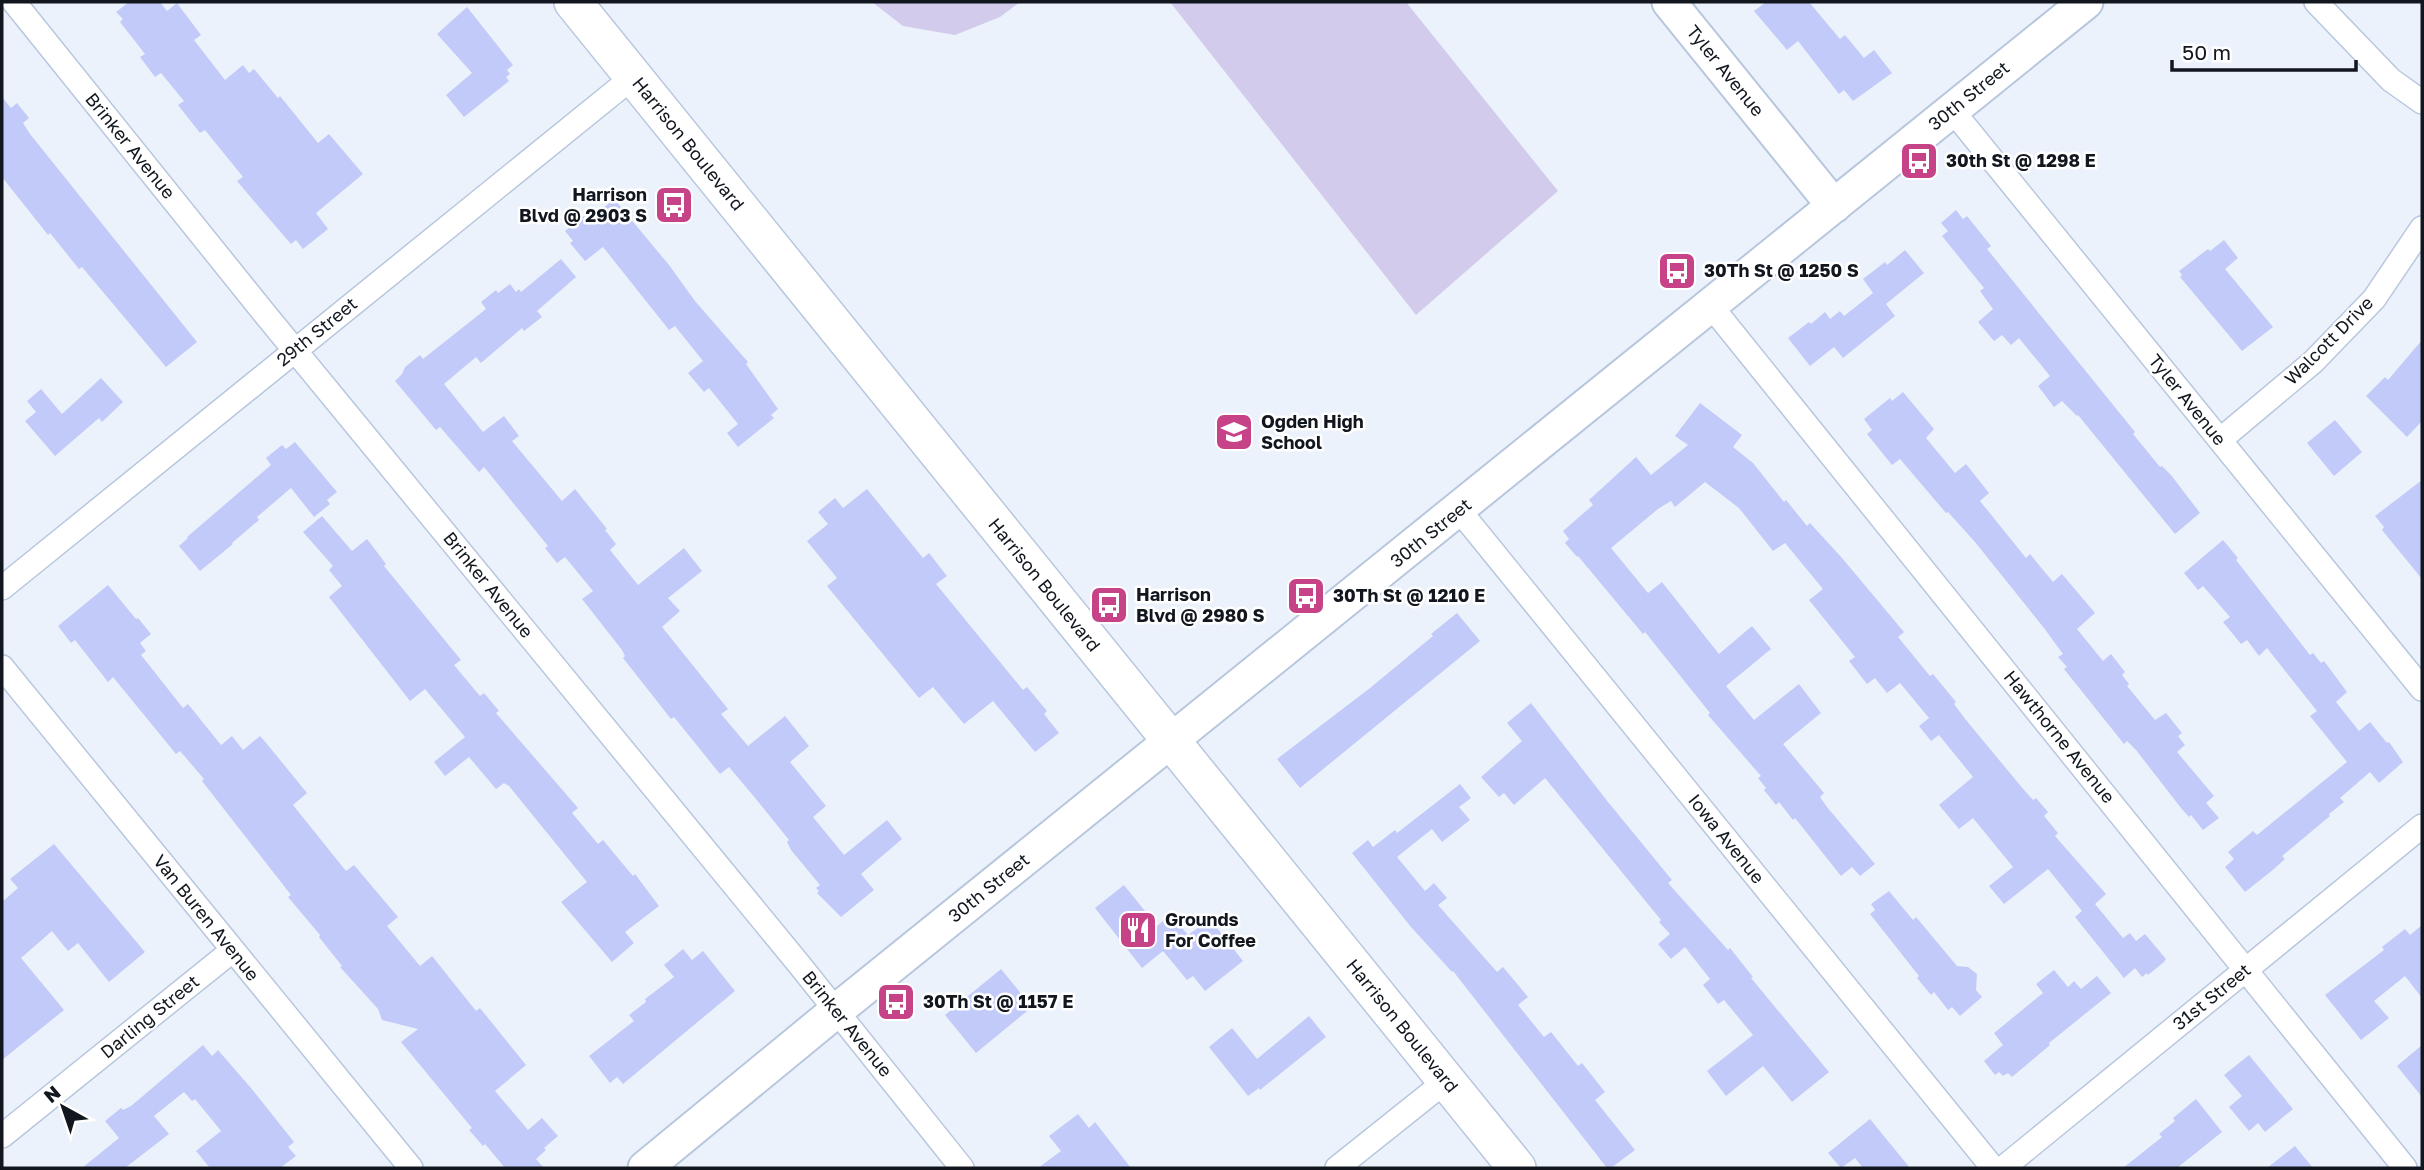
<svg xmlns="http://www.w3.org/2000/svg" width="2424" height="1170" font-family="'Golos Text',sans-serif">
<rect width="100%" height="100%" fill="#ecf2fc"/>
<path fill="#d2cbeb" d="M872,2H1020L1000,17L955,35L903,26Z
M1170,2H1406L1558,191L1416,315Z"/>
<path fill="#c2caf9" d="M129,2H160L167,11L177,3L201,35L194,40L225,80L243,65L249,73L254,69L278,98L280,96L318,143L329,134L363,174L316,213L328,229L303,249L296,240L291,244L259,207L237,181L243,177L205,130L200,133L178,105L184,101L161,73L155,77L140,57L145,54L120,22L123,19L116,12Z
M1766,2H1809L1840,39L1845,35L1864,58L1874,50L1892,73L1853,101L1844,90L1839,94L1798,41L1787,50L1754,11Z
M467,7L513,65L507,70L510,74L506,77L509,81L464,117L446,95L472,73L437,34Z
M2,97L11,108L17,103L29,118L23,123L30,134L197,342L166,367L82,267L79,269L50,233L48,235L2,177Z
M614,199L669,265L695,301L748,362L746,364L778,409L771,415L774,418L738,447L727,433L738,424L709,388L704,392L688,373L703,361L675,326L669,330L603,247L585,261L570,243L573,241L565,231L584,216L588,221Z
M1956,210L1963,219L1967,216L1991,246L1987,249L2135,432L2133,434L2160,467L2162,466L2171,475L2200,513L2175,534L2078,415L2077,416L2062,401L2054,407L2038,386L2050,376L2019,338L2011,345L2002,335L1994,341L1978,322L1993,309L1980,291L1984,288L1942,236L1948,231L1941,223Z
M2224,240L2238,258L2225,269L2273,327L2242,351L2180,277L2182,275L2179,271L2208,249L2210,251Z
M1905,250L1924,273L1886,304L1895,316L1843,358L1834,347L1810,366L1788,338L1809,322L1811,324L1825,312L1830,319L1840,311L1844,316L1873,293L1863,279L1885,262L1887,265Z
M561,259L576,277L537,311L542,317L524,331L522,328L481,363L476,357L444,384L483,432L504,416L519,436L512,441L562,501L575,489L607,529L605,530L616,544L610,550L638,585L684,548L702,571L668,598L680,611L662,627L728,709L721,714L748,746L785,716L809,746L790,762L826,806L813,817L844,855L887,820L902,839L861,874L874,890L841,917L817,893L819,891L816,888L820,885L791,850L787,842L789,840L756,799L729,767L720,774L674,717L671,719L623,658L625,656L622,650L582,599L593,591L565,557L557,563L545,548L548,546L484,467L479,472L440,427L436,430L395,381L402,374L405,367L420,355L423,359L486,309L481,302L496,290L498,293L510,284L516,292L519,289L521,292Z
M2422,340V421L2407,437L2366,396L2385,377L2388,380Z
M101,378L123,402L102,422L99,418L55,456L25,421L36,412L27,401L41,389L62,414Z
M1903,392L1934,429L1926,438L1955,473L1966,464L1989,493L1980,501L2026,558L2030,554L2053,582L2062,574L2095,613L2077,629L2103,661L2111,654L2125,672L2122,675L2129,684L2127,686L2155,720L2166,713L2182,733L2178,736L2185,745L2177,752L2214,796L2206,803L2219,818L2203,830L2191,815L2189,817L2181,808L2136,750L2127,741L2124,744L2064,669L2067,667L2058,657L2063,654L2044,628L1975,542L1948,512L1946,513L1900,459L1892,465L1867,434L1872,430L1864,419L1890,398L1892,401Z
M1700,403L1742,435L1733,447L1753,463L1784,502L1786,500L1807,526L1810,523L1842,558L1904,632L1898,637L1930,676L1933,674L1956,702L1954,704L1966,720L2024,790L2033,800L2036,798L2048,812L2044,816L2058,833L2055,836L2106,894L2095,904L2123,938L2130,933L2136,941L2145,934L2166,959L2164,962L2148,975L2147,973L2142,977L2135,968L2124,978L2075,917L2082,911L2048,869L2004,904L1989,886L2013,867L1973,818L1959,829L1939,805L1973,777L1939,735L1931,741L1919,726L1929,718L1900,683L1887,693L1875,678L1867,684L1849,661L1855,657L1809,600L1823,589L1785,543L1773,551L1739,508L1705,482L1675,507L1671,501L1658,509L1611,548L1648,593L1662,582L1719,654L1752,626L1771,649L1726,686L1754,720L1799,684L1821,713L1783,744L1824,793L1820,797L1827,807L1875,864L1860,876L1852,867L1841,876L1795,818L1793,820L1779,802L1776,805L1764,790L1766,788L1758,778L1761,776L1708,715L1710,713L1645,632L1643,634L1578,556L1577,557L1565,543L1569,539L1563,531L1593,505L1589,500L1636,457L1651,475L1688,445L1675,436Z
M2335,420L2362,452L2334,476L2307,443Z
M295,442L337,492L327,500L330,504L314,517L291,488L257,517L259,520L232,543L233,544L200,571L179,546L188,538L187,537L271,465L266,458L282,445L286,449Z
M2422,480V579L2382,530L2384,527L2375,516Z
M867,489L923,558L929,553L947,576L936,584L1023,690L1027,687L1047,711L1044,714L1059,733L1035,752L993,701L964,724L933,687L919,698L827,586L837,578L807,541L828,524L818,512L835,498L843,508Z
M322,516L352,551L367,539L386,564L384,566L461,660L454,665L480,696L484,693L499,711L496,713L578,808L572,813L598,844L603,840L633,876L635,874L659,906L625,932L634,943L612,962L561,902L587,882L509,786L504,783L496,789L469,757L445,776L434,762L465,737L425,689L410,701L329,597L342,586L329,570L333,566L303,532Z
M2223,540L2238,558L2236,560L2310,655L2313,653L2321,663L2324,661L2347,692L2336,702L2359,731L2370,722L2387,743L2389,742L2403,762L2379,783L2370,772L2340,798L2344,802L2329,814L2330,816L2282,856L2285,859L2274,869L2245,892L2225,867L2234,859L2228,852L2253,831L2257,835L2347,762L2310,716L2317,711L2267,648L2259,656L2247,640L2241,644L2223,622L2230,617L2203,586L2198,590L2184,573Z
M108,585L136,619L138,618L151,634L140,643L146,651L141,655L183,708L188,704L221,745L232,736L243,750L260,736L267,744L307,793L293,805L346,871L354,865L398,917L387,926L420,966L432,956L476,1011L480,1008L526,1065L495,1091L528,1130L542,1118L558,1136L544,1148L546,1150L536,1159L544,1168H505L485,1144L483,1146L469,1130L472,1128L401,1042L418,1029L382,1020L378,1009L340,967L342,966L319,937L320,935L288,897L291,895L202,781L204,779L180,751L176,754L113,677L108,682L75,640L71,643L58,626Z
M1457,613L1480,641L1300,788L1277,759L1370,688L1433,636L1431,634Z
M1531,703L1608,802L1672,880L1668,883L1728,950L1730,948L1753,977L1751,978L1829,1072L1792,1102L1763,1066L1726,1096L1707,1071L1753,1035L1724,1000L1718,1004L1703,985L1710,979L1685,947L1671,959L1658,944L1670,934L1659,922L1661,920L1545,778L1514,805L1504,793L1499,797L1481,777L1522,741L1507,723Z
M1460,784L1471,798L1459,807L1470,820L1442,842L1432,829L1397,857L1425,891L1434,883L1447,898L1438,905L1497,972L1503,967L1528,997L1518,1005L1544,1037L1551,1032L1578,1066L1582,1063L1605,1092L1595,1100L1635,1150L1611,1168H1607L1453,971L1452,972L1411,927L1352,853L1368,840L1373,847L1395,830L1397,833Z
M54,844L145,952L109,982L78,943L68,951L52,931L21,958L64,1010L2,1060V902L18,888L10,879Z
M1124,885L1157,926L1171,914L1188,935L1210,919L1243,961L1205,991L1193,976L1187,980L1163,951L1142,968L1095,908Z
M1889,891L1913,920L1916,917L1957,966L1968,967L1977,974L1976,990L1982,997L1960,1016L1952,1007L1948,1010L1934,992L1931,995L1917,978L1919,976L1870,914L1875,910L1871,904Z
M2422,925V998L2405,976L2374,1001L2389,1018L2361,1040L2325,995L2384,950L2382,947L2405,929L2410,935Z
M683,949L692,960L703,951L735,991L623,1084L617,1077L610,1083L589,1056L634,1021L629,1015L646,1002L645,999L674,977L664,965Z
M1001,969L1032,1007L976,1053L945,1015Z
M2054,970L2068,987L2074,981L2081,989L2097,976L2111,993L2049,1043L2050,1045L2012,1077L2008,1073L2003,1076L1999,1072L1995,1075L1984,1061L2003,1045L1994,1033L2043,993L2036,984Z
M1309,1016L1326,1037L1260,1090L1259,1088L1248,1096L1209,1047L1232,1028L1257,1059Z
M203,1045L212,1056L218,1050L251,1088L294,1142L288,1147L296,1156L280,1168H210L196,1151L221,1131L195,1099L192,1101L184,1092L154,1116L169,1134L125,1168H82L119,1138L105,1121L121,1108L123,1110L131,1106Z
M2422,1045V1097L2397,1066Z
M2249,1055L2293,1109L2265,1132L2258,1123L2249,1131L2229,1107L2242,1096L2224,1075Z
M2196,1099L2222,1132L2177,1168H2123L2162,1137L2159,1134L2175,1121L2173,1118Z
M1078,1114L1089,1128L1095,1122L1131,1168H1038L1061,1151L1049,1136Z
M1870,1119L1910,1168H1863L1855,1158L1841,1168L1828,1153Z
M2295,1146L2313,1168H2267Z"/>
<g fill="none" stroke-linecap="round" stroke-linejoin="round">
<defs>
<path id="street" d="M14,2L265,314L798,963L962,1168
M2316,2L2391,80L2422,102
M1952,110L2422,689
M1711,306L2405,1168
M2220,440L2313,362L2374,299L2422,228
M1459,510L1993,1168
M2,588L633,77
M2,667L411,1168
M2,1136L233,950
M1337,1168L1446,1081
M2003,1168L2422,826"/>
<path id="secondary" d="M1669,2L1834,206
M645,1168L836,1011L2086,2"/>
<path id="primary" d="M573,2L1517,1168"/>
</defs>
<use href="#street" stroke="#b8c7de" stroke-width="26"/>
<use href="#secondary" stroke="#b8c7de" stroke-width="37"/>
<use href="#primary" stroke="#b8c7de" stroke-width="40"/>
<use href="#street" stroke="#fff" stroke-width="23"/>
<use href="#secondary" stroke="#fff" stroke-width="33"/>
<use href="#primary" stroke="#fff" stroke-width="37"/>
</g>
<defs>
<symbol id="bus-square" viewBox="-11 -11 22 22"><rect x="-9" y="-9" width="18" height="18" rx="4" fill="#c74388" stroke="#fff"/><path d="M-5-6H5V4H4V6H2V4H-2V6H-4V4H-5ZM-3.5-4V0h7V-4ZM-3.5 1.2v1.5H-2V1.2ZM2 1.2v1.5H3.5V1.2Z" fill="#fff"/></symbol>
<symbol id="school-square" viewBox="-11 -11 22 22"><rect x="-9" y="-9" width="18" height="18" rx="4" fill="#c74388" stroke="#fff"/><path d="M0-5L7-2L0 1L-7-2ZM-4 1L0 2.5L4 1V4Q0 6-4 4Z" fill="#fff"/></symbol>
<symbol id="restaurant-square" viewBox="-11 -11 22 22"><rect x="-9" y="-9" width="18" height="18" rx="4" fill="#c74388" stroke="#fff"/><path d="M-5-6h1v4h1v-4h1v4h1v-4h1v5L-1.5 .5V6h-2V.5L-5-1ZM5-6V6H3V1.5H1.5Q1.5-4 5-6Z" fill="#fff"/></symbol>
</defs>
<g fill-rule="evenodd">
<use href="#bus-square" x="1897" y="139" width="44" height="44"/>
<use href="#bus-square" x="652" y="183" width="44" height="44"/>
<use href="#bus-square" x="1655" y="249" width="44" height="44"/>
<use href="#school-square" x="1212" y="410" width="44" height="44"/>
<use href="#bus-square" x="1284" y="574" width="44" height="44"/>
<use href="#bus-square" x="1087" y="583" width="44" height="44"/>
<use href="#restaurant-square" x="1116" y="908" width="44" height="44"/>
<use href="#bus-square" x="874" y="980" width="44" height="44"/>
</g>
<g text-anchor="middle" stroke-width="5" stroke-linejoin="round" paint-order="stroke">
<g font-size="18" fill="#12171f" stroke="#fff">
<text transform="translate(1725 71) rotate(51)" y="6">Tyler Avenue</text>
<text transform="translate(1969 96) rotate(-39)" y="6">30th Street</text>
<text transform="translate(688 144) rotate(51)" y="6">Harrison Boulevard</text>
<text transform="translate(130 146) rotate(51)" y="6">Brinker Avenue</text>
<text transform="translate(317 332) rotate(-39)" y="6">29th Street</text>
<text transform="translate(2329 341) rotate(-45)" y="6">Walcott Drive</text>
<text transform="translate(2187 400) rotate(51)" y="6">Tyler Avenue</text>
<text transform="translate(1431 533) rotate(-39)" y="6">30th Street</text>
<text transform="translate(488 585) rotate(51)" y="6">Brinker Avenue</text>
<text transform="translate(1044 585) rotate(51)" y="6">Harrison Boulevard</text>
<text transform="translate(2059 737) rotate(51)" y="6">Hawthorne Avenue</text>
<text transform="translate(1726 839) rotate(51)" y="6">Iowa Avenue</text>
<text transform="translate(989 888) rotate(-39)" y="6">30th Street</text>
<text transform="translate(206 918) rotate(51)" y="6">Van Buren Avenue</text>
<text transform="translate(2212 997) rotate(-39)" y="6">31st Street</text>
<text transform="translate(150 1017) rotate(-39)" y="6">Darling Street</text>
<text transform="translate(847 1024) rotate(51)" y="6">Brinker Avenue</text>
<text transform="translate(1402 1026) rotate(51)" y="6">Harrison Boulevard</text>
</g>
<g font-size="18" font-weight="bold" fill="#12171f" stroke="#fff" text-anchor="start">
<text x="1946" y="167">30th St @ 1298 E</text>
<text x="647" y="201" text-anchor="end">Harrison<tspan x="647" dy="21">Blvd @ 2903 S</tspan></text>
<text x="1704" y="277">30Th St @ 1250 S</text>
<text x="1261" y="428">Ogden High<tspan x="1261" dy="21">School</tspan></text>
<text x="1136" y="601">Harrison<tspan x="1136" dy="21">Blvd @ 2980 S</tspan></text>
<text x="1333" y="602">30Th St @ 1210 E</text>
<text x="1165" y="926">Grounds<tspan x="1165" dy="21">For Coffee</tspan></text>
<text x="923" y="1008">30Th St @ 1157 E</text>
</g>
</g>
<rect width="2424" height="1170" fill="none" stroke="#12171f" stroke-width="7"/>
<g transform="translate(63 1107) rotate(320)" stroke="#ffffff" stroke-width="5" paint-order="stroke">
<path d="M0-5L12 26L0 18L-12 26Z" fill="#12171f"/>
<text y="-10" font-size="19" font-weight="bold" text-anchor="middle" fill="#12171f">N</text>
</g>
<path d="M2172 60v10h184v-10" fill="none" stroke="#12171f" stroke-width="3.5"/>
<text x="2182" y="60" font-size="21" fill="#12171f" stroke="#ffffff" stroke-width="5" paint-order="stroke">50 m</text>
</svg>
